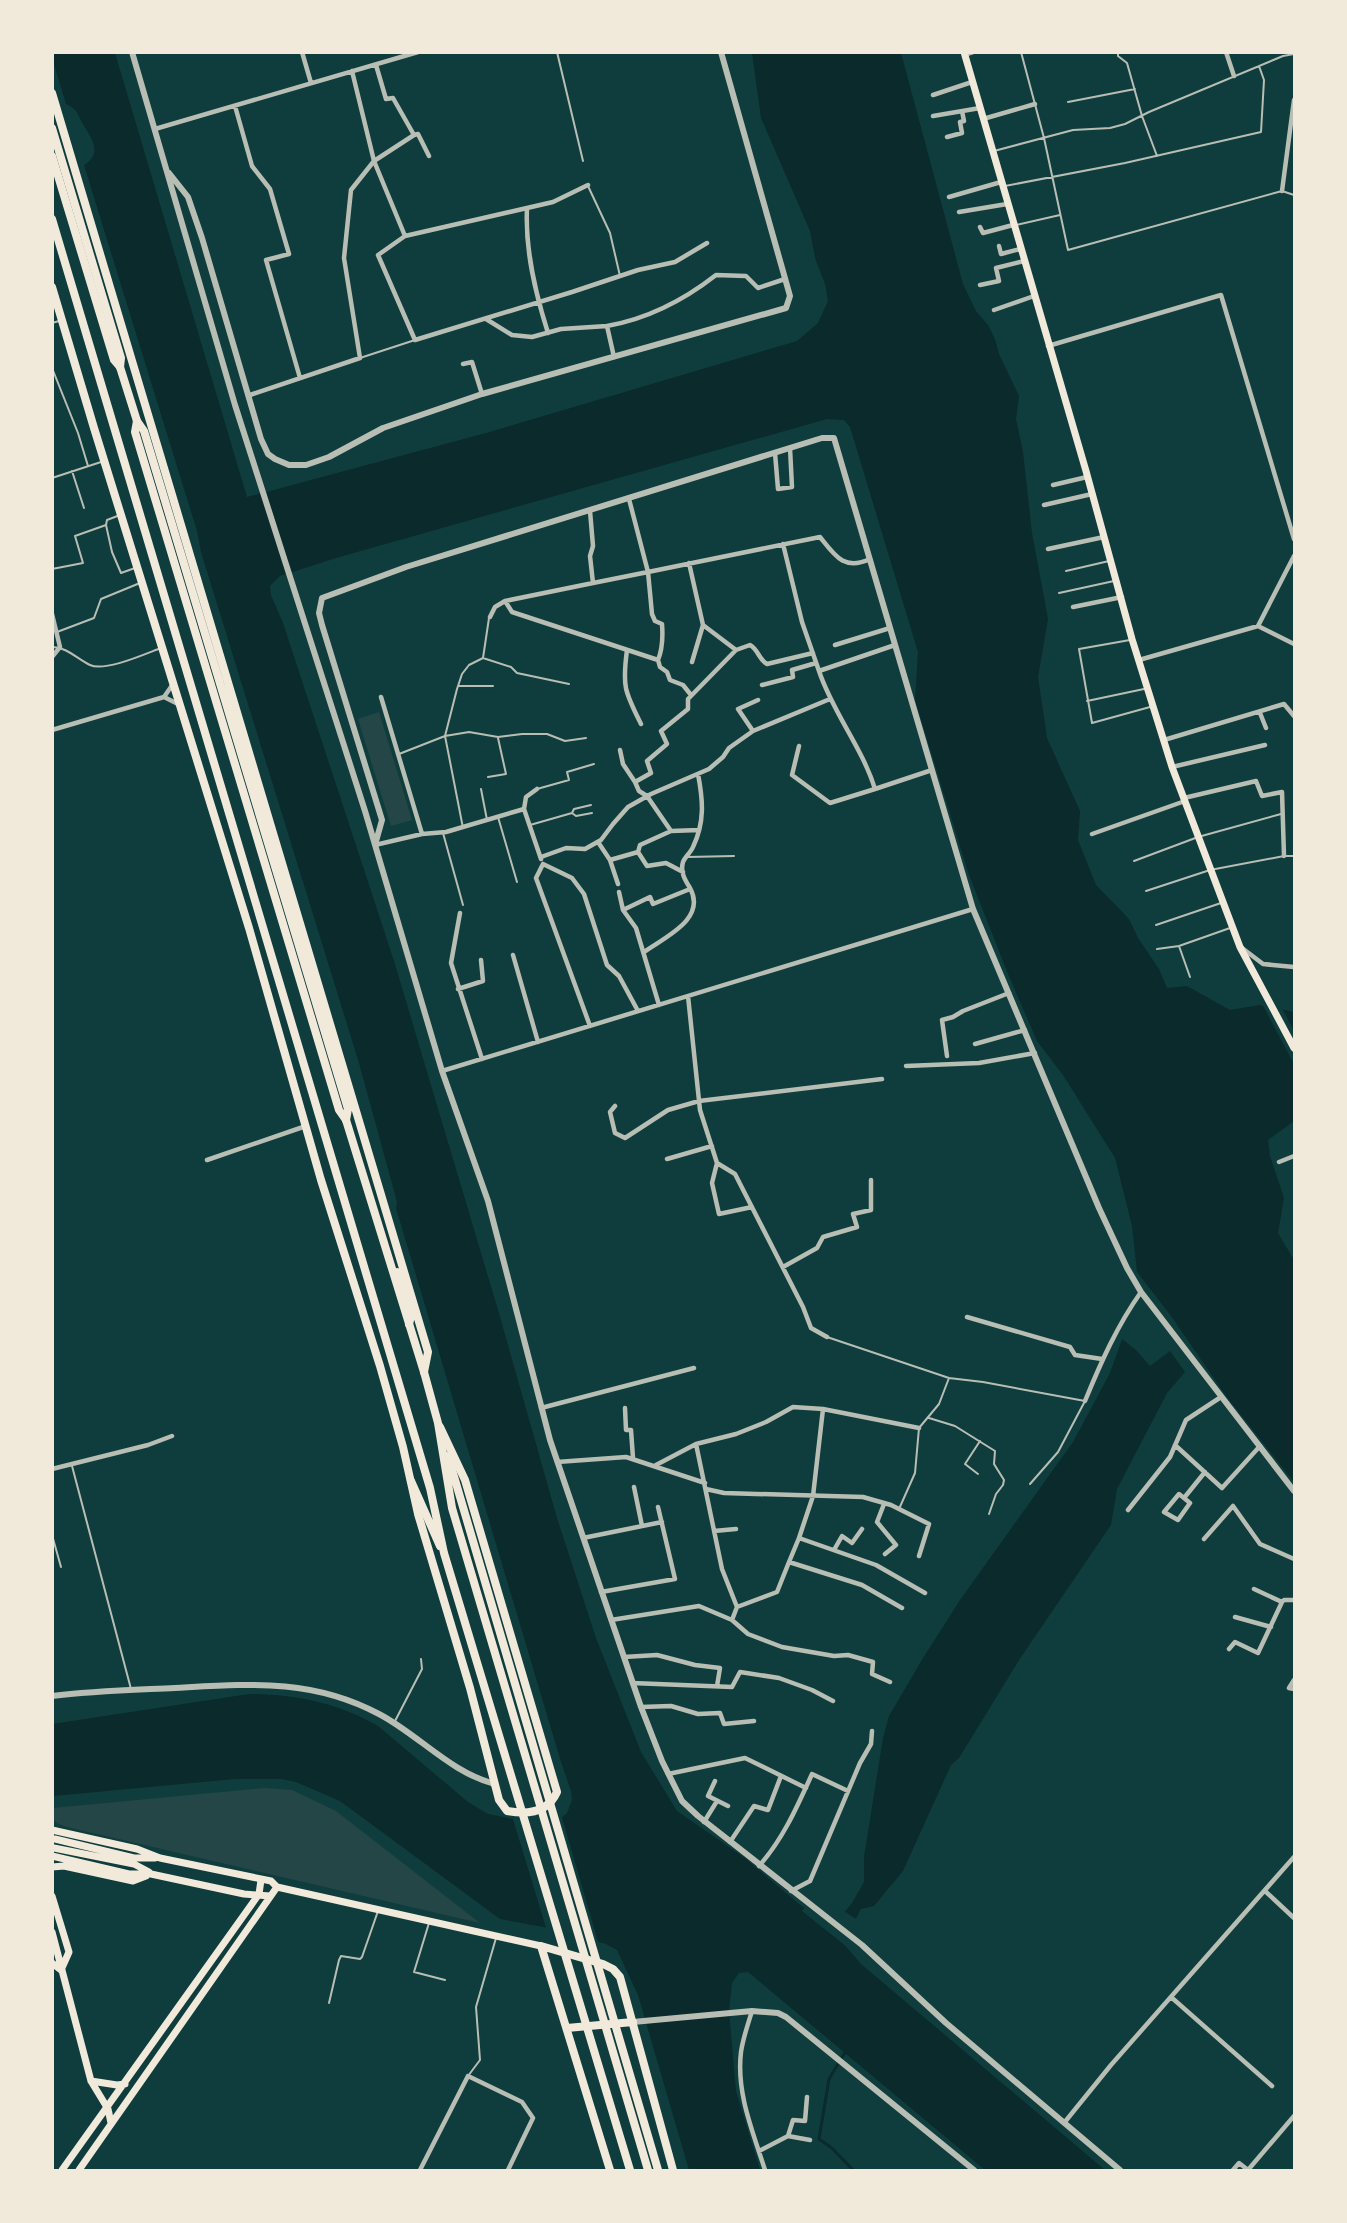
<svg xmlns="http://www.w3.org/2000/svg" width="1347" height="2223" font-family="'Asap Condensed',sans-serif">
<rect width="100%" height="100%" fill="#0f3d3e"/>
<path fill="#244646" d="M379,712L412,820L391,826L358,719Z
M265,1788L292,1790L336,1811L480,1923L67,1827C54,1823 52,1821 53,1808Z"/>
<path fill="#0a2a2b" d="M53,53H115L247,497L486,433L797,341L818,323L828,301L825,284L815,258L810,231L761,118L752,53H901L963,284L976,311L988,325L995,339L999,354L1019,396L1016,419L1023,452L1032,533L1048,619L1038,677L1047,738L1080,811L1078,840L1096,885L1129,919L1138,938L1159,969L1167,988L1187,986L1230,1010L1260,1005L1294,1012V1121L1268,1140L1270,1156L1284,1198L1278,1233L1294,1260V1482L1226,1396L1171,1316L1137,1272L1132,1226L1115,1158L1063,1075L1037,1041L1008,974L969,875L915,700L918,652L850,427L844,420L827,419L336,558L280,576L270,586L271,595L283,623L394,961L498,1310L557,1518L596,1638L641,1752L677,1811L745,1858L799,1904L832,1928L852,1903L864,1882V1857L883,1738L889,1716L923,1658L960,1600L1073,1442L1110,1373L1122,1339L1136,1350L1150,1366L1170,1351L1185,1372L1167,1393L1117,1489L1111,1525L1019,1660L959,1758L951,1765L903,1871L874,1906L861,1909L843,1943L861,1964L1105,2170H985L748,1972L739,1973L732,1983L729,2011L736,2091L760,2170H689L638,1995L617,1950L606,1944L554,1929L500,1919L340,1801L296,1782L281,1779H235L53,1796L52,1724L249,1694C295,1694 338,1703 378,1726L468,1802L488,1814L529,1822H557L567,1813L572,1800L571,1791L561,1762L396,1208L397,1202L359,1063L201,552L197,531L84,165C102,154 93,140 84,126C78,116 78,109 66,104L53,61Z"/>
<path fill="#0f3d3e" d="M1261,1002L1281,1006L1294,1031V1064Z
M561,1814L599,1945L547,1931L512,1816L543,1821L556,1819Z
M805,1906L831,1924L842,1910L858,1920L846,1943L857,1955L802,1911Z"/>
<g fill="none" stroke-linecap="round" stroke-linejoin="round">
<path stroke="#0a2a2b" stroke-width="3" d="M847,2049L829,2079L819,2139L832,2148L853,2170"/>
<path stroke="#b8beb3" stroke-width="2" d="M557,52L583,161
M1021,52L1044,138L1068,250L1282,191L1294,195
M1118,52V56L1127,63L1142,116L1157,156
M968,55L977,52
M1068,102L1135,89
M994,151L1073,130L1110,128L1125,124L1149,112L1283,56L1294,54
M588,186L610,233L620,276
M1005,186L1125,163L1261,132L1264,80L1259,66
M1016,225L1060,215
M52,323L59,321
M360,358L415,340
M52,368L78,433L88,466
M72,471L84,508
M52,478L101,462
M106,525L112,552L121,573L135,568
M52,569L83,563L75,536L106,525L107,520L120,515
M1066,571L1109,561
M1059,593L1114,581
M57,632L94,618L101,599L140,583
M1130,640L1079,649L1092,723L1150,707
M52,647C67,647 77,659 90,665C105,672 145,654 161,648
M483,658L511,667L517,673L569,684
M458,686H493
M1087,701L1144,689
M399,754L445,736L469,732L498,737L522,734H547L565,741L586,738
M488,777L506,774L498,738
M481,789L487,820
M537,789L569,780L567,772L594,764
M572,813L574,809L591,805
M498,817L517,882
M530,825L572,813L576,816L592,813
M463,828L445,736L457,689L462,674L469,665L483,658L489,618
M443,833L463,905
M687,857L734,856
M1134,861L1198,837L1281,814
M1146,891L1210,870L1284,856H1294
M1156,925L1221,903
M1179,946L1190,977
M1157,949L1179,946L1230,928
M827,1337L949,1378L983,1382L1085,1401L1058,1452L1030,1484
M929,1418L955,1426L995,1451L994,1464L1004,1480L1003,1485L996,1494L989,1514
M72,1466L131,1689
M978,1474L965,1464L980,1441
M899,1509L915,1473L919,1428L939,1404L949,1378
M52,1535L61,1567
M394,1723L422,1669L421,1659
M429,1923L414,1972L445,1980
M329,2003L339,1960L341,1956L360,1959L362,1957L378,1911
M468,2076L480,2060L476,2007L496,1938"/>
<path stroke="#b8beb3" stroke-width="4.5" d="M302,52L311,83
M1226,52L1234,76
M376,65L386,99L393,98L414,135L418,134L429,156
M352,71L374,161L405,236
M933,95L972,82
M235,106L252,166L270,189L289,254L266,260L300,378
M933,116L980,108
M983,119L1035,104
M155,129L418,52
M947,137L962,133L960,122L964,121L962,111
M588,185L553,202L405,236L378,255L415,340L572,292L638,270L675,262L707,243
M1282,191L1294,100
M949,197L1001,182
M527,208C525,250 535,292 548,333
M959,212L1007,204
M980,227L983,233L1013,225
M999,246L1001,254L1020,249
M980,285L999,281L996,268L1024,261
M994,310L1034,296
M486,319L512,335L532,337L561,329L607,326L614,357
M607,326C647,319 684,300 716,275L746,276L758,288L785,279
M1048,346L1221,295L1294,539
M463,364L472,362L482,394
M250,395L360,358L344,258L351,190L374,161L414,135
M775,453L778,489L792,487L790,448
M1053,485L1087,477
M1044,505L1092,494
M783,544L802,622L819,671L895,645
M1048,549L1104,537
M689,563L703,625L692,662
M593,583L648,572L629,499
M505,601L512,612L658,660L660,667L667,672L670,680L683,685L691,695
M1073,607L1122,597
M52,614L60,647L52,657
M490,617L495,607L505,601L593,583L590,556L593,546L590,511
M1258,626L1294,556
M835,645L890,628
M627,650C622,687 625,692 641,724
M736,650L750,645C758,649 759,660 767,664L813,653
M658,660C663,648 663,637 662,624L655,621L652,614L648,572L820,537C835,556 844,571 870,559
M1139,660L1258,626L1294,644
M819,671C833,713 862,747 875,789L932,770
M762,685L793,677L792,670L816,663
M164,697L180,705
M381,697L422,834
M758,700L738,709L753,731L830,699
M1260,713L1266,728
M52,730L164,697L173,684
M1164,740L1284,704L1294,716
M799,746L792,775L830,803L875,789
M620,750L623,764L635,782
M1172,767L1265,745
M537,789L526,797L524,809L541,859
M1184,798L1256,781L1262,796L1282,792L1284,856
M671,831L647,796L639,791L635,782L651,773L647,761L667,744L661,731L688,709V699L736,650L703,625
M1092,834L1185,801
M598,842L610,860L618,884
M375,845L422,834L446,832L524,809
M638,852L647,866L666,863L683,872
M541,857L566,848L585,849L601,840L613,824L628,807L651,794L709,769L723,757L729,748L753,731
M610,860L638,852L640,845L671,831L699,830
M543,864L572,878L584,894L607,965L619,976L638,1011
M543,864L536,878L590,1026
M619,892L623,910L636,928L659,1005
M623,910L650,897L653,904L690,889
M460,913L451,963L482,1059
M1242,948L1263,964L1294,967
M644,952C665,937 707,919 690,888C685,880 680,872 683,862C685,857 691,852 693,847C705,822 703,800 698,774
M513,955L538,1042
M458,989L483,981L481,960
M688,996L700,1110L717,1163L735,1174L803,1307L811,1328L827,1337
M975,1044L1025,1030
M947,1056L942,1020L953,1017L963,1011L1009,993
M906,1066L979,1063L1035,1053
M442,1071L973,909
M615,1106L610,1112L615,1133L625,1138L668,1110L699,1101L882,1079
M667,1159L712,1146
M207,1160L306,1126
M1279,1162L1294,1156
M717,1163L712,1183L719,1214L752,1207
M783,1267L817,1248L823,1237L857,1227L853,1214L871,1210V1180
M967,1317L1070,1347L1075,1355L1102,1359
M1085,1401C1101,1362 1117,1326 1141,1292
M541,1408L694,1368
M625,1408L626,1430H631L633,1458
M823,1409L813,1496L799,1538L876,1565L925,1593
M696,1444L722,1569L737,1607
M1175,1445L1222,1488L1260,1446
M557,1462L626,1457L705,1483
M656,1465L696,1444L736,1434L766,1422L793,1407L823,1409L919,1428
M52,1469L148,1445L172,1436
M634,1487L642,1526
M706,1489L724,1493L863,1497L891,1505L929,1524L919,1556
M1184,1498L1190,1503L1178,1520L1164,1512L1179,1494L1184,1498L1205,1472
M884,1504L877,1522L896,1545L885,1554
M1128,1510L1170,1457L1186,1420L1221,1397
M714,1531L736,1529
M583,1538L662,1522
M1204,1539L1233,1506L1260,1544L1294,1559
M834,1550L842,1536L852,1543L862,1529
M789,1562L799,1538
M1254,1589L1282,1602
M601,1592L675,1579L658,1507
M1235,1617L1271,1627
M611,1620L699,1606L732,1620L748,1634L782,1647L834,1656L848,1655L873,1662L872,1674L890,1682
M732,1620L737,1607L777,1592L789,1562L862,1585L902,1608
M1229,1649L1235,1642L1258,1653L1282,1602L1284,1600H1294
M624,1657L657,1655L695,1665L720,1668L717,1686
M1294,1680L1289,1688L1294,1689
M632,1683L732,1687L740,1672L779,1678L812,1690L833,1701
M641,1707L671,1706L698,1714L720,1713L724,1724L754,1721
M668,1774L745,1758L806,1788
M715,1781L708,1796L728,1806
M704,1822L717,1801
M730,1842L754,1806L768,1810L781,1776
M759,1866C783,1839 797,1807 812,1774L848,1791
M791,1891L810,1881L860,1763L871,1744L872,1731
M1265,1891L1294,1918
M1171,1997L1272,2086
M752,2011C748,2024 743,2038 741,2052C736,2093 753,2132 765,2170
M1064,2123L1111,2065L1294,1857
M788,2136L810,2140
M759,2151L788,2136L793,2120L805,2121L807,2097
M420,2170L468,2076L522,2102L533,2118L508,2170
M1233,2170L1239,2163L1248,2170
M1248,2170L1294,2116"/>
<path stroke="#b8beb3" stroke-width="6" d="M132,52L235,405L365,811L442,1071L488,1201L550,1440L641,1707L662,1761L682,1801L698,1816L862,1945L946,2023L1120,2170
M169,173L188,197L202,238L261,439L268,454L275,459L289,465H306L329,457L383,428L482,394L786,308L790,296L721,52
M375,845L382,820L322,625L319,613L322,598L406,567L822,438H834L973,909L1099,1208L1127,1268L1141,1292L1294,1491
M52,1696C93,1691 134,1690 175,1688C249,1684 311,1678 379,1714C419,1735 451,1773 495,1784
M633,2022L752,2011L778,2013L786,2017L974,2170"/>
<path stroke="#f1e9da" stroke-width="7" d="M964,52L1086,471L1132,639L1172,767L1240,947L1294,1048
M52,1830L137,1849L160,1858L271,1881L277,1887L541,1946
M55,1839L134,1858H155
M54,1848L134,1864L149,1872
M52,1856L129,1874H151L244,1894L270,1896
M52,1867L64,1866L133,1881L146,1876
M52,1896L69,1952L61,1970L52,1963
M52,1932L91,2081L108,2109L111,2123
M91,2081L117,2085L125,2084
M62,2170L259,1894L261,1880
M79,2170L277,1887"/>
<path stroke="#f1e9da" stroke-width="8" d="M52,93L428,1352L424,1372
M52,128L121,358L120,367
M52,287L94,428L249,928L321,1180L380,1366L403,1447L418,1514L470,1688L499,1800L507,1811C528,1815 548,1812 557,1792L465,1480L440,1427
M137,421L144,431L348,1109L346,1120
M397,1272L411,1316L409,1324
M541,1946L603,1964L613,1969L620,1977L673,2170
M541,1946L610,2170
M567,2028L633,2022"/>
<path stroke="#f1e9da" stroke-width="8" d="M52,156L114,360L120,367L137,421L135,432L339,1110L346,1120L424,1372L438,1423L452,1508L648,2170
M52,219L430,1488L444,1553L630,2170
M448,1456L658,2170
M411,1481L440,1546"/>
</g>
<rect width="1347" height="2223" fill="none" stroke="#f1e9da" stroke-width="108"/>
</svg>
